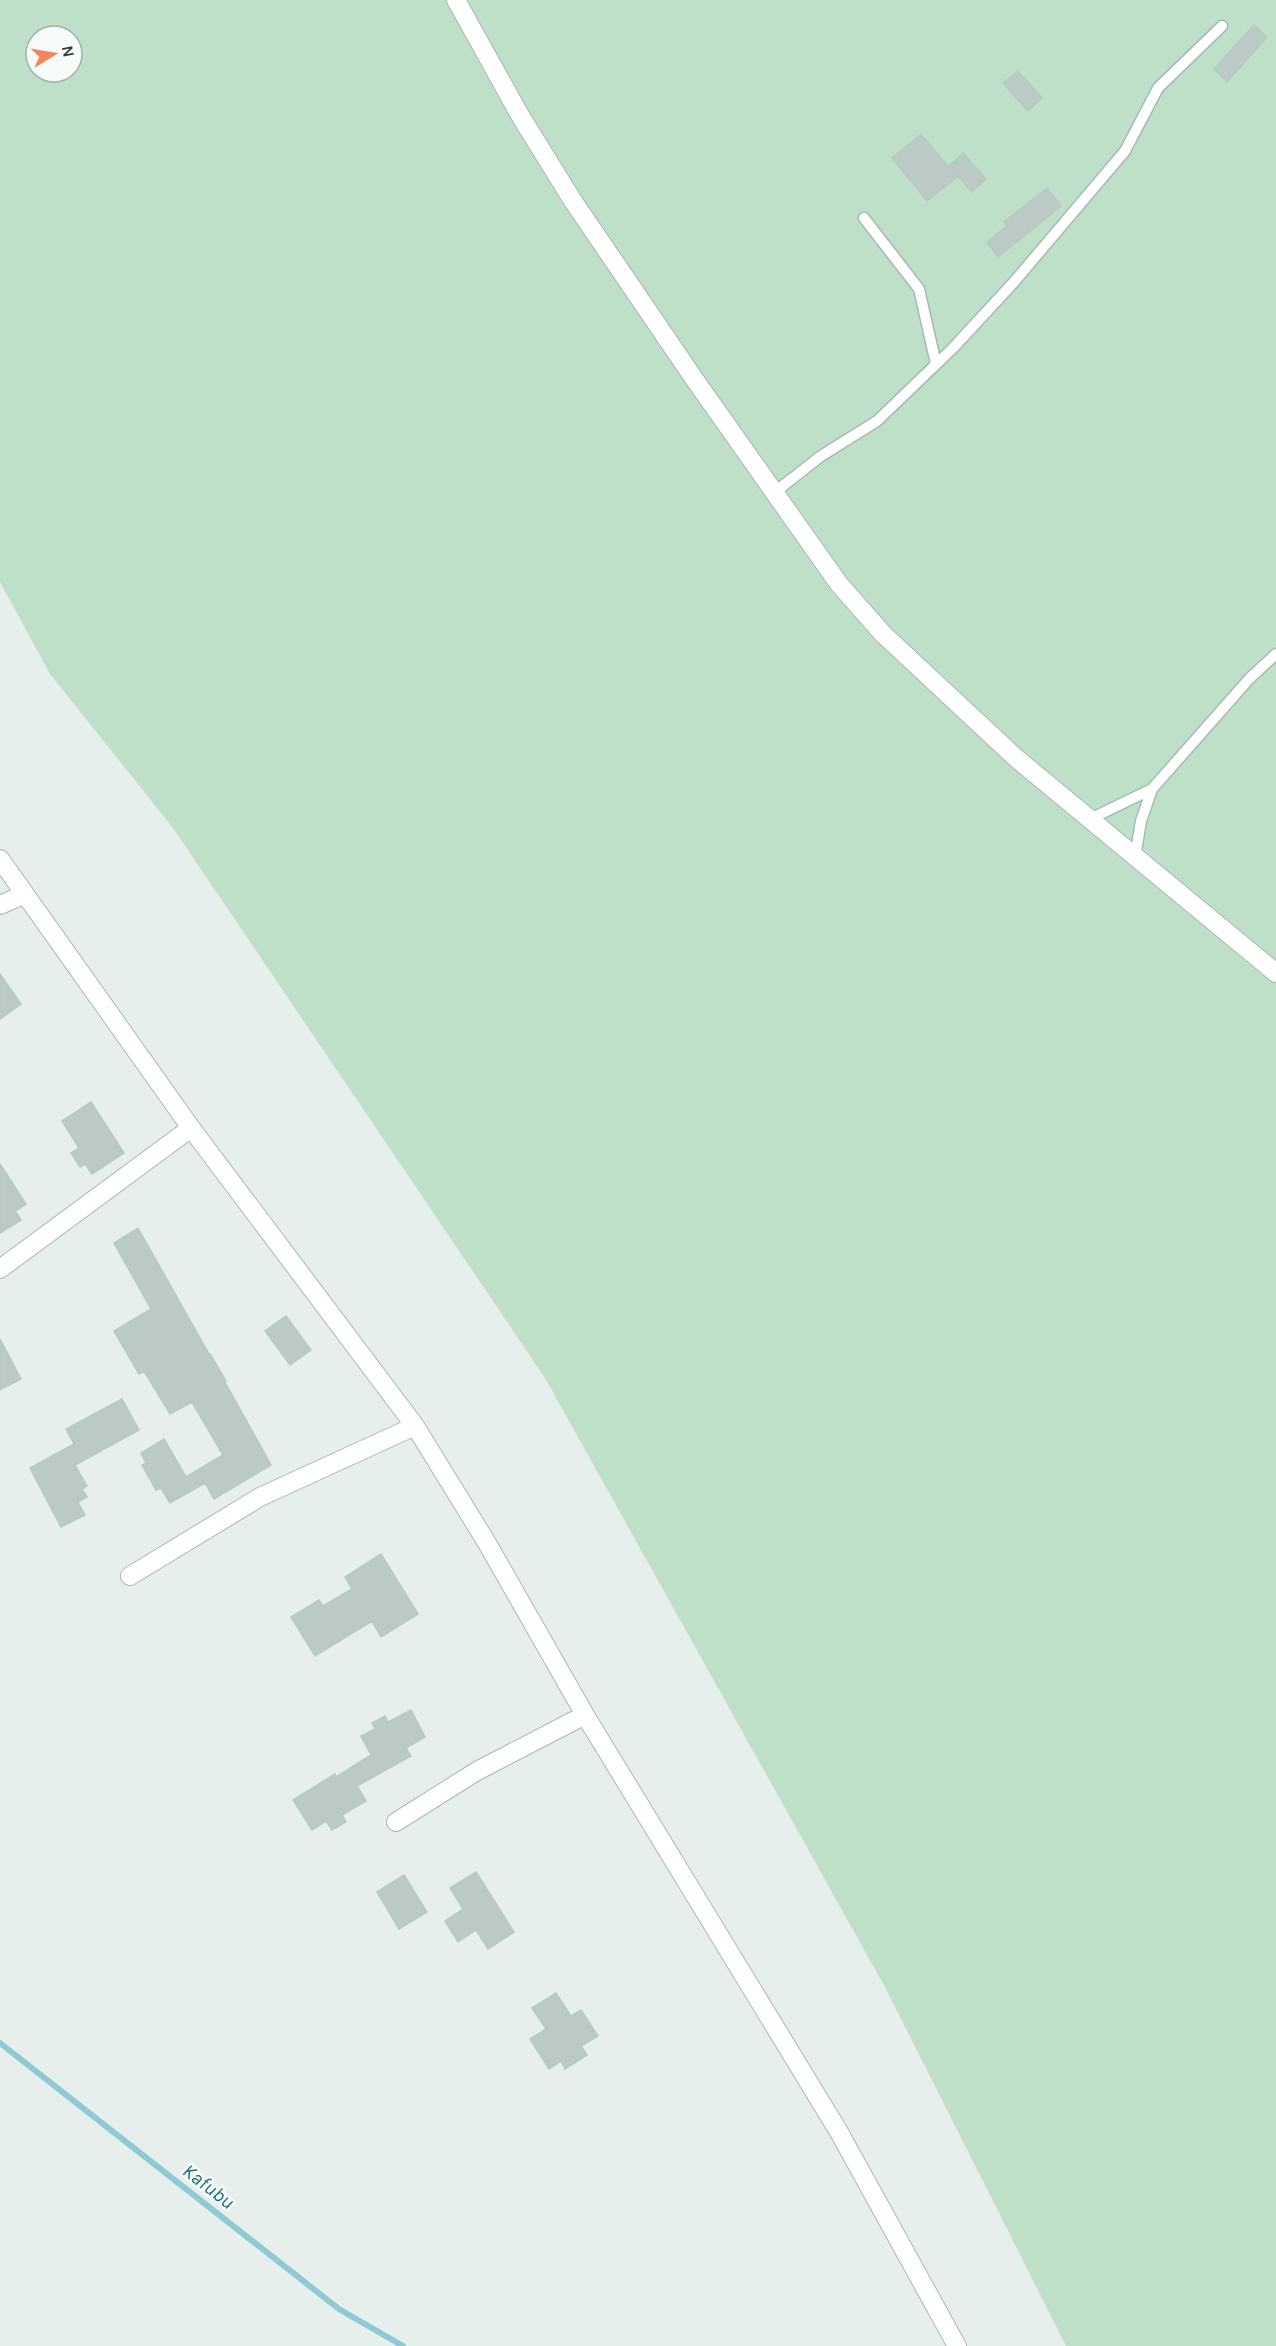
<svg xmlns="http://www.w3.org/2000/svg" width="1276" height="2346" font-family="Karla,sans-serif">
<rect width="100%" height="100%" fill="#e6efeb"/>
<path fill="#bfe0c8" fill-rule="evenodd" d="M0,0H1276V2346H1066L886,1989L545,1378L173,828L50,674L0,582ZM36,36H72V72H36Z"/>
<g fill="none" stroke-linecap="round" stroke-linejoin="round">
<path stroke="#8ec9d4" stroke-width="6" d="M0,2043L339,2309L403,2346"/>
</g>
<path fill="#bbcac4" stroke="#b8c9c2" stroke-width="1.5" d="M1254,25L1267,37L1227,82L1214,69Z
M1018,71L1042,98L1028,111L1003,83Z
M921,134L957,177L927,201L892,158Z
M963,153L986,179L972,192L949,166Z
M1047,188L1061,206L998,257L987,242L1007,226L1004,222Z
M0,974L21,1004L0,1019Z
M91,1102L124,1153L92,1174L85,1164L80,1167L71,1153L79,1148L62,1121Z
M0,1164L26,1204L15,1211L21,1220L0,1233Z
M138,1228L209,1354H210L226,1381L225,1382L271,1465L214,1499L205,1483L170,1503L161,1488L156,1490L142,1465L146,1463L141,1453L164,1439L186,1477L223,1455L192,1402L170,1414L144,1371L139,1374L114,1331L151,1309L114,1243Z
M286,1316L311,1350L290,1365L265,1331Z
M0,1339L21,1379L0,1390Z
M122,1399L139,1430L75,1465L87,1486L82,1489L87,1497L78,1502L85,1515L61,1527L30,1468L74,1444L66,1429Z
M381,1554L418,1614L381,1637L372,1621L315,1656L291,1617L319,1600L323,1606L352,1589L345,1577Z
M411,1710L425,1737L406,1748L411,1756L357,1786L366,1801L342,1815L346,1822L332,1830L326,1821L312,1830L293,1800L335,1774L336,1777L371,1755L361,1736L375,1729L372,1723L385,1716L388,1722Z
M476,1872L514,1932L488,1949L476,1930L458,1942L445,1921L463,1909L450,1888Z
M404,1875L427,1912L399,1929L377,1892Z
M556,1993L571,2016L581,2010L598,2036L581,2046L587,2055L565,2069L561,2061L549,2069L530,2039L546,2029L532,2008Z"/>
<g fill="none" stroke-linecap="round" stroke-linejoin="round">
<defs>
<path id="service" d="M864,218L919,289L936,364
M775,492L821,456L877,421L953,348L1014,282L1125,151L1158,88L1222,26
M1090,819L1152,789
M1135,857L1141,821L1152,789L1250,678L1276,654"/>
<path id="minor" d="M456,0L521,117L573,201L695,380L839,584L883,634L1016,758L1276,973
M0,859L191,1128L415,1426L487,1543L585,1715L839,2132L957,2346
M0,905L25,894
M0,1269L191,1128
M130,1576L260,1497L415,1426
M396,1822L477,1771L585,1715"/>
</defs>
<use href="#service" stroke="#a8b8b2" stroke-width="13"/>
<use href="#minor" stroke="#a8b8b2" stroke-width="20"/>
<use href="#service" stroke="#fff" stroke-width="10"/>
<use href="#minor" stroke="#fff" stroke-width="18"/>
</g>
<g text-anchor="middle" stroke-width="5" stroke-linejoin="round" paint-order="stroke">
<g font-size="20" font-style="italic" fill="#1c6f80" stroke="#f7fbf9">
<text transform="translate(209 2186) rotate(38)" y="7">Kafubu</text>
</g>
</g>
<g transform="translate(54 54) rotate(79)"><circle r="28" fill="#f7fbf9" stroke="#a3b1ad" stroke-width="1.5"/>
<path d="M0-4.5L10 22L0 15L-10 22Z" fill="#f4845f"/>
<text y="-9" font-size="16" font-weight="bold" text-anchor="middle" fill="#24423a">N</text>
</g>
</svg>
